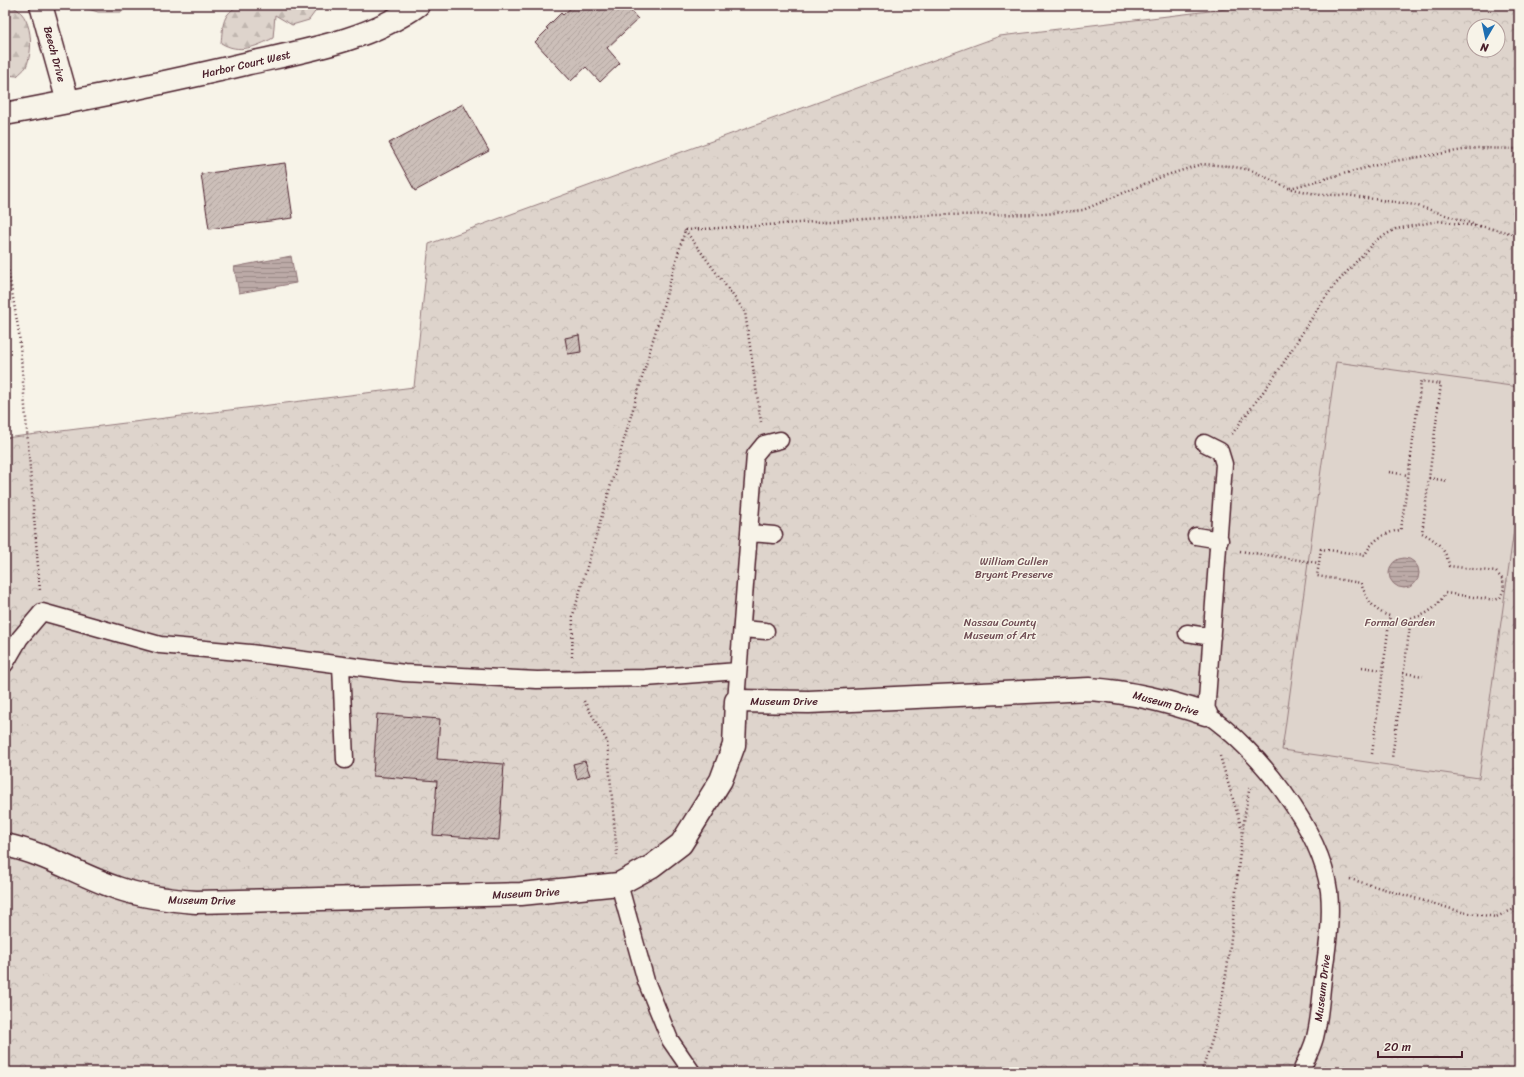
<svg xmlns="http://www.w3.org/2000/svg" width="1524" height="1077" font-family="Sriracha,sans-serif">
<defs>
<pattern id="forest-firs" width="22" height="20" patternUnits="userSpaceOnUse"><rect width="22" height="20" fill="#ded4cc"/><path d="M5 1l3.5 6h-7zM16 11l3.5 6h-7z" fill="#c0b6af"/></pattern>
<pattern id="park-crowns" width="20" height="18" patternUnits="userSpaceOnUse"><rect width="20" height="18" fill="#ded4cc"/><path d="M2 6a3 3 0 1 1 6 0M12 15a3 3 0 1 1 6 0" fill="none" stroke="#c0b6af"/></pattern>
<pattern id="water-rules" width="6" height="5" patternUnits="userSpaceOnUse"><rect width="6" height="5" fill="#bcaaa7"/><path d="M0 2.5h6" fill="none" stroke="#9b8a88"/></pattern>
<pattern id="building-hatch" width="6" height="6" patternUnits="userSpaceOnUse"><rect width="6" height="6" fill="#ccbfb9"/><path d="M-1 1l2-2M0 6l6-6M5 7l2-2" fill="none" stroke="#b1a49f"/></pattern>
</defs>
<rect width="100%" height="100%" fill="#f7f3e8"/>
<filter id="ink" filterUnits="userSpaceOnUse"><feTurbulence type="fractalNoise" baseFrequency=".025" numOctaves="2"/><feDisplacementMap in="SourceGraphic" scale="8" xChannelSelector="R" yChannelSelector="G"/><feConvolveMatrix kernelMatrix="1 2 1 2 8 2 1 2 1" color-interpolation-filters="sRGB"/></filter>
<g filter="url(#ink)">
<path fill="url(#forest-firs)" stroke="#947a7c" d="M5,5C32,7 35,47 26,67C24,70 20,73 17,76L5,75Z
M75,5H129L122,12H98Z
M240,5H320L309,20L292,25L275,15L273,38C256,47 239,54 221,43C223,24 222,14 240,5Z"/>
<path fill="url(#park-crowns)" stroke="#947a7c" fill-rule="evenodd" d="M1260,5H1519V1072H5V438L414,387L429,244L1000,36ZM1474,26H1498V50H1474Z"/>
<path fill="#ded4cc" stroke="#947a7c" d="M1336,362L1519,387V494L1479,778L1282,750Z"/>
<path fill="url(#water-rules)" stroke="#8e7275" d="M291,256L296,283L239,293L234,267Z
M1389 573a15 15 0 1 1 30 0a15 15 0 1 1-30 0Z"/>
<path fill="url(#building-hatch)" stroke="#4a1f2b" d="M574,5H625L638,19L607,48L620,63L600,82L586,67L571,81L535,42L548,29L546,28L561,13L563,15Z
M463,104L489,151L415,191L389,143Z
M285,163L293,218L209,229L201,174Z
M579,335L581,352L568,354L565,338Z
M377,714L440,719L437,759L504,764L499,840L433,835L437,781L373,776Z
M585,761L590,775L577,779L573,764Z"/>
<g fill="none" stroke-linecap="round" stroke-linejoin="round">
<defs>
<path id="service" d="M1204,443L1220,451L1224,464L1206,714C1257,748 1321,829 1329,891C1332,920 1327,950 1323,979C1321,996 1320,1015 1316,1033C1314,1046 1306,1059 1301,1072
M750,533L774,535
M1196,536L1220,540
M742,629L766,631
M1187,633L1212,637
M5,664L20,638L42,612L160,645L250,653L404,673L537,680L645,678L738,671
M341,665L345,760
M736,701L755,455L764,444L780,440
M619,884L646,981L670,1040L692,1072"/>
<path id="minor" d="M41,5L68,102
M5,114C85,99 165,83 245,64C303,51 368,41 418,5
M5,845C45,853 79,875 117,888C143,897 169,900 196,902L521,894L619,884L652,866L681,844L721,780L734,745L736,701L809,702L1089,689C1132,692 1166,701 1206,714"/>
</defs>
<use href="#service" stroke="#4a1f2b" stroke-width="19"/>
<use href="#minor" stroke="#4a1f2b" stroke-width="25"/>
<path stroke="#4a1f2b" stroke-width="2.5" stroke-dasharray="1 3" stroke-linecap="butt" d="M1290,188L1388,162L1476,148L1519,149
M1480,226L1519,235
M685,230L745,312L761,422
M5,251L19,333L40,591
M1232,434L1277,373L1320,305L1334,286L1376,240L1396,229L1438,221L1475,226
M1389,472L1408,475
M1429,478L1448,481
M1240,551L1319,563
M572,657L573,615L685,230L930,215L1045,214L1083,210L1161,177L1202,164L1229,166L1251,170L1288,188L1321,195H1346L1415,205L1482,227
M1362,667L1382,670
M1403,673L1423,676
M584,701L607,741L617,855
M1372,754L1390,616C1374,612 1365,597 1361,583L1317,576L1321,549L1365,555C1372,540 1385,532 1401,530L1421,381L1441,384L1422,533C1436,540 1447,550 1449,566L1496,572L1503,580L1504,589L1500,598L1495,600L1445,593C1438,607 1426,616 1411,618L1392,758
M1220,756L1241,826
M1350,879L1462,912L1496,917L1519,907
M1201,1072C1237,980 1231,881 1250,786"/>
<use href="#service" stroke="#f7f3e8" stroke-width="16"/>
<use href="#minor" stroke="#f7f3e8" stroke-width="22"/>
</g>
</g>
<g text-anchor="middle" stroke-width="3" stroke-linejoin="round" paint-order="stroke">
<g font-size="11" fill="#4a1f2b" stroke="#f7f3e8">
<text transform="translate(55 54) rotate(75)" y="4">Beech Drive</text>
<text transform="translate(246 64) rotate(-13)" y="4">Harbor Court West</text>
<text x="784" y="705">Museum Drive</text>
<text transform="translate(1166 703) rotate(15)" y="4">Museum Drive</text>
<text transform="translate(526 893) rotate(-3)" y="4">Museum Drive</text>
<text transform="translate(202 900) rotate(1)" y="4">Museum Drive</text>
<text transform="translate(1322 988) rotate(-83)" y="4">Museum Drive</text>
</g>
<g font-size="11" fill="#6f4c53" stroke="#f7f3e8">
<text x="1014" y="565">William Cullen<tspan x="1014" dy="13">Bryant Preserve</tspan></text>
<text x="1000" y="626">Nassau County<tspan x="1000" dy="13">Museum of Art</tspan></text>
<text x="1400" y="626">Formal Garden</text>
</g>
</g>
<rect width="1524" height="1077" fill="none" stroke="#f7f3e8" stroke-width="20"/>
<rect x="10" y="10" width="1504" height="1057" fill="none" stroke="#4a1f2b" stroke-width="1.5" filter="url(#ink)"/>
<g transform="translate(1486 38) rotate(189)"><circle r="19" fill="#f7f3e8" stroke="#b29e9c"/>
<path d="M0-3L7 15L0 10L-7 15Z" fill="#1f6fb2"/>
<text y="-6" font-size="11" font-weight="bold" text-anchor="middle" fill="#4a1f2b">N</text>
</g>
<path d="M1378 1051v6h84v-6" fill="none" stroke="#4a1f2b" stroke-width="2"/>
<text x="1384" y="1051" font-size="12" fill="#4a1f2b" stroke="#f7f3e8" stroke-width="3" paint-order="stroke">20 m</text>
</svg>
